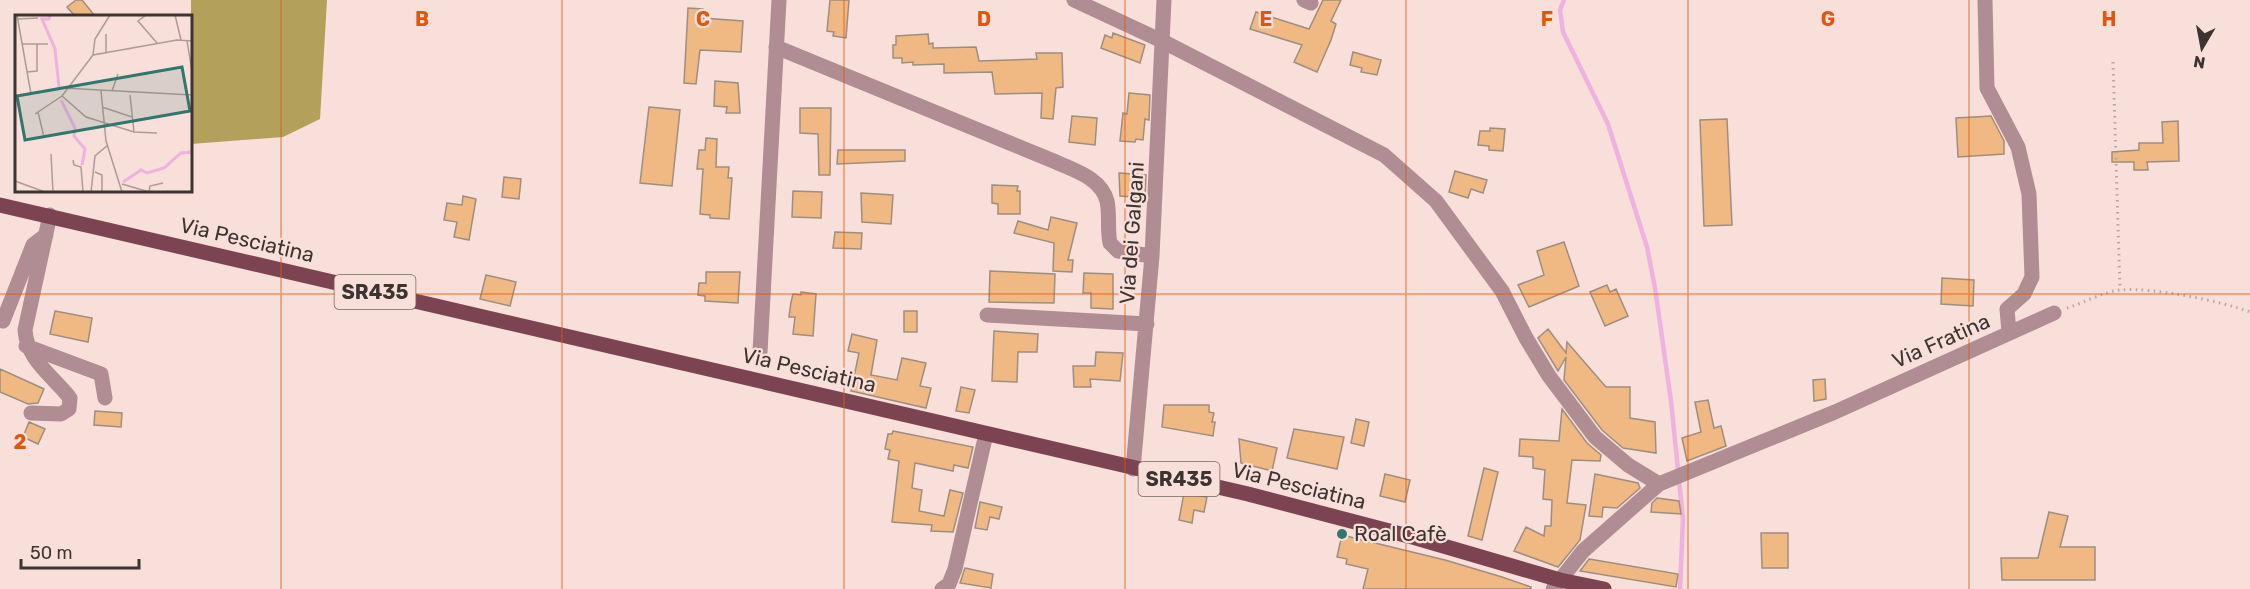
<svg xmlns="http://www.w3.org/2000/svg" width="2250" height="589" font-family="Rubik,sans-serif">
<rect width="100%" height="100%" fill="#f8dfd9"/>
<path fill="#b3a05a" d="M191,0H327L320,119L283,137L191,144Z"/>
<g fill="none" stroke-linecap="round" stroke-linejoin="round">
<path stroke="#efb1df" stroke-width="4.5" d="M1564,0L1560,10L1563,32L1608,124L1647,247L1655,288L1671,401L1683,519L1680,589"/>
</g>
<path fill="#f0b984" stroke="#9e8e7f" stroke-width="1.5" d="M76,0H82L95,16H75L67,7Z
M830,0H849L846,38L833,36L834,32L827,31Z
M1323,0H1341L1331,21L1336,24L1331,40L1317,72L1294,62L1302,45L1250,29L1256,12L1309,29Z
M688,8L703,9L702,18L743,21L741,52L700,50L696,84L684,83Z
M1113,33L1145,45L1140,63L1101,48L1105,35L1112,38Z
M928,34L929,44L933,43V48L976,47L979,61L1037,59L1036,53H1062L1063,87L1056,88L1053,119L1041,118L1042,93L995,94L992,72L944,73V64L913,65V62L902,63V58H893V45H896V36Z
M1353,52L1381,60L1377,75L1361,72L1362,68L1350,65Z
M715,81L738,83L740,113H726L727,107L714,106Z
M1129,93L1150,95L1149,120L1145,119L1143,140L1136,139L1135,142L1120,141L1123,113L1127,114Z
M649,107L680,110L672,186L640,183Z
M800,108H831L830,175H819L818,134L800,133Z
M1072,116L1097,118L1095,145L1069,142Z
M1991,116L2004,141V154L1958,157L1956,118Z
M1727,119L1732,225L1704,226L1700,120Z
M2178,121L2179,161L2147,162L2148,170H2134V162H2112V152L2139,150V143H2163L2162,122Z
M1490,128L1505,129L1503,151L1489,150V146L1478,145L1480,131H1490Z
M706,138L717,139L716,167H729L728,178H732L729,219L710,218V215L700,214L703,169H697L699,150H705Z
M838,150H905V161L837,164Z
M1455,171L1487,180L1483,193L1471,189L1468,198L1449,192Z
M1119,173L1146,175L1145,198L1120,196Z
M504,177L521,179L519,199L502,197Z
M992,185L1018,186L1017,191H1020V214H998V204L992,203Z
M793,191L822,192L821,218L792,217Z
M861,193L893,195L891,224L862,222Z
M463,196L476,199L469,240L454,237L457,222L444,220L447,203L462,205Z
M1051,217L1077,223L1068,260H1073L1072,272L1053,271L1054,243L1014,233L1018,221L1048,230Z
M835,232L862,233L861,249L833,248Z
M1564,242L1579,286L1529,307L1518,285L1544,275L1537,251Z
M990,271L1055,274L1054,303L989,302Z
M706,272H740L738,303L705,301V296L698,295L699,283H706Z
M1084,273L1113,274V309L1091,308V293H1083Z
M486,275L516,282L510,306L480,299Z
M1942,278L1974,280L1973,306L1941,304Z
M1607,285L1610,292L1616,289L1628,316L1605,326L1590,292Z
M801,292L816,294L813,336L793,334L795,317H789L791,302L793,294L801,295Z
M55,311L92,318L88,342L50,334Z
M904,311H917V332H904Z
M1548,329L1566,353L1567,342L1606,387H1630V418L1655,422L1656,453L1623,448L1602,430L1564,380L1566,357L1558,371L1538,338Z
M994,331L1038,334L1037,352H1018L1017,382L992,381Z
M852,334L877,340L871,375L897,380L902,358L926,363L920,386L931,388L926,408L851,391L859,353L848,351Z
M1096,352L1123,353L1120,381L1090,379L1091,387H1074L1073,366H1095Z
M0,369L44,389L38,403L28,404L0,392Z
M1825,379L1826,399L1814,401L1813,380Z
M961,387L975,390L969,413L956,411Z
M1708,400L1714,428L1721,426L1726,446L1687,461L1682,438L1701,432L1695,402Z
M1164,405H1209V412L1214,413L1212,422H1215L1213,436L1162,427Z
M1562,409L1587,443L1601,455L1600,461L1572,460L1567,503L1586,505L1580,540L1558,567L1514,551L1526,527L1544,536L1545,526H1551L1552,500L1543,499L1545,470L1533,468V457L1519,456L1520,439L1559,441Z
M95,411L122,413L121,427L94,425Z
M1356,419L1369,422L1364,446L1351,443Z
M29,422L45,429L38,444L23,437Z
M1294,429L1344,437L1337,469L1287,458Z
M893,431L973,447L968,468L954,465L953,471L915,463L912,488L922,490L919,511L944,516L950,490L963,493L953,532L931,531L932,525L892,522L899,461L888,459L890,450L885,449L888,434H892Z
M1239,439L1277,448L1272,471L1241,463Z
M1484,468L1498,472L1482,540L1468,536Z
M1385,474L1410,480L1405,502L1380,496Z
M1595,474L1638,483L1640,488L1617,508L1603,507L1602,517L1589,516Z
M1184,493L1207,497L1204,512L1194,510L1192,523L1179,520Z
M1657,498L1679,501L1681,514L1651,512L1652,503Z
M980,502L1002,507L999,519L990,517L987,530L975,528Z
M2049,512L2068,516L2060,547H2095V580H2002L2001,558H2038Z
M1761,533H1788V568H1762Z
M1342,535L1445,560L1502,577L1531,587V589H1363L1368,569L1346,564L1347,559L1337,557Z
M1589,559L1678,574L1676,587L1580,571Z
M965,568L993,574L991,588L960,583Z"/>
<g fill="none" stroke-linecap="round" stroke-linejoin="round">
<path stroke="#baa6a1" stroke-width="3" stroke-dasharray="1.5 4.5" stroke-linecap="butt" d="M2113,62L2120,290
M2067,308C2084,303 2104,291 2121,290C2152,287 2220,301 2250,312"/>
<path stroke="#af8d93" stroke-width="15" d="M1074,0L1162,41L1384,155L1436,201L1502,291L1526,338L1549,376L1595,437L1628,465L1659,484
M1304,0L1311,3
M1985,0L1987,88L2018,147L2029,194L2032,277L2024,294L2007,309L2009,333
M776,47L1056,162C1075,171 1101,178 1107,201C1110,214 1107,229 1110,243L1118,251L1152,256
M987,315L1147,324
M3,321L33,245L46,235
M26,346L101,374L105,398
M760,352L779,0
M31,413L61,414L69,409L70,398C52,375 27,360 25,330L50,215
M1133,469L1152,256L1164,0
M942,589L949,584L955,569L986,434
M1553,589L1583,551L1659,484L1835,412L2054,313"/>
<path stroke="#7c4451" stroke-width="15" d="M0,205L1248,494L1416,538L1560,580L1604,589"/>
</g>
<path fill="none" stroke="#df570e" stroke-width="1.5" stroke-opacity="0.55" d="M281,0V589M562,0V589M844,0V589M1125,0V589M1406,0V589M1688,0V589M1969,0V589M0,294H2250"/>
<circle fill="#31776e" stroke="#f8dfd9" stroke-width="2" cx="1342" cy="534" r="6"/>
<g text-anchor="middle" stroke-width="4.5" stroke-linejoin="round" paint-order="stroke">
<g fill="#f8dfd9" stroke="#756763" stroke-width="1.5">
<rect x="334.5" y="275" width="81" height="34" rx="4.5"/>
<rect x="1138.5" y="462" width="81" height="34" rx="4.5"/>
</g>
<g font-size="20" font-weight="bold" fill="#3d3431">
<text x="375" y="299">SR435</text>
<text x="1179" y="486">SR435</text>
</g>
<g font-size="21" fill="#3d3431" stroke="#f8dfd9">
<text transform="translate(1132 233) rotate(-86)" y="7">Via dei Galgani</text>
<text transform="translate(247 240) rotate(13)" y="7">Via Pesciatina</text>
<text transform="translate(1941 341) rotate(-24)" y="7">Via Fratina</text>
<text transform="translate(809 370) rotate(13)" y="7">Via Pesciatina</text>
<text transform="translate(1299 486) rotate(14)" y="7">Via Pesciatina</text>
</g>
<g font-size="21" fill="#3d3431" stroke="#f8dfd9" text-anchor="start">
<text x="1354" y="541">Roal Cafè</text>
</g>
</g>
<g transform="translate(15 15)">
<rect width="177" height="177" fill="#f8dfd9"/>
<path fill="none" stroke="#efb1df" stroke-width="3" d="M35,0L34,4H27L40,34L44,72M46,85L60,113L59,121L70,134L67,150M108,167L126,155L132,158L149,153L166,138L177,137"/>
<path fill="none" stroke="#ad9b96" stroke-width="1.5" d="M2,0L16,79M131,0L123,6L142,28M160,0L166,25M2,4L23,3M172,26L177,56M7,29H33M91,37V19M78,40L80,24L95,0M12,57L22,56V29M86,76L91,126L107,177M97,76L103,59M115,80L119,117M0,81L48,73L177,80M47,81L71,102L119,117L142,118M87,92L117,102M23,97L29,122M20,99L47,81L78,40L162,25L177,26M36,139L38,177M58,145L59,150L66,152L68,177M80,157L87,160V177M0,166L30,177M107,169L134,177L135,171L148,168M76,177L80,141L93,130"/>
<path fill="#31776e" fill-opacity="0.15" stroke="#31776e" stroke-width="3" d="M167,52L175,96L10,125L2,81Z"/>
<rect width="177" height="177" fill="none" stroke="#3d3431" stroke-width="3"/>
</g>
<g font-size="20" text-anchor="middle" font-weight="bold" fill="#df570e" stroke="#f8dfd9" stroke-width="4.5" stroke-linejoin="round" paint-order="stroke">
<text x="422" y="26">B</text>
<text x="703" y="26">C</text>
<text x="984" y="26">D</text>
<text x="1266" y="26">E</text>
<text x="1547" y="26">F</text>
<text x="1828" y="26">G</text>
<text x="2109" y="26">H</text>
<text x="20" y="449">2</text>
</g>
<g transform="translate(2202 48) rotate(190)" stroke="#f8dfd9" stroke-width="4.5" paint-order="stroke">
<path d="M0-4.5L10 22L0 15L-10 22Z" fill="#3d3431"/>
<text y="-9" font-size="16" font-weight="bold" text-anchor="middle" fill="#3d3431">N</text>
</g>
<path d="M21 559v9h118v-9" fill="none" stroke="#3d3431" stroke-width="3"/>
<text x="30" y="559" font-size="18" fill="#3d3431" stroke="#f8dfd9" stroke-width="4.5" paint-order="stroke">50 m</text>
</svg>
